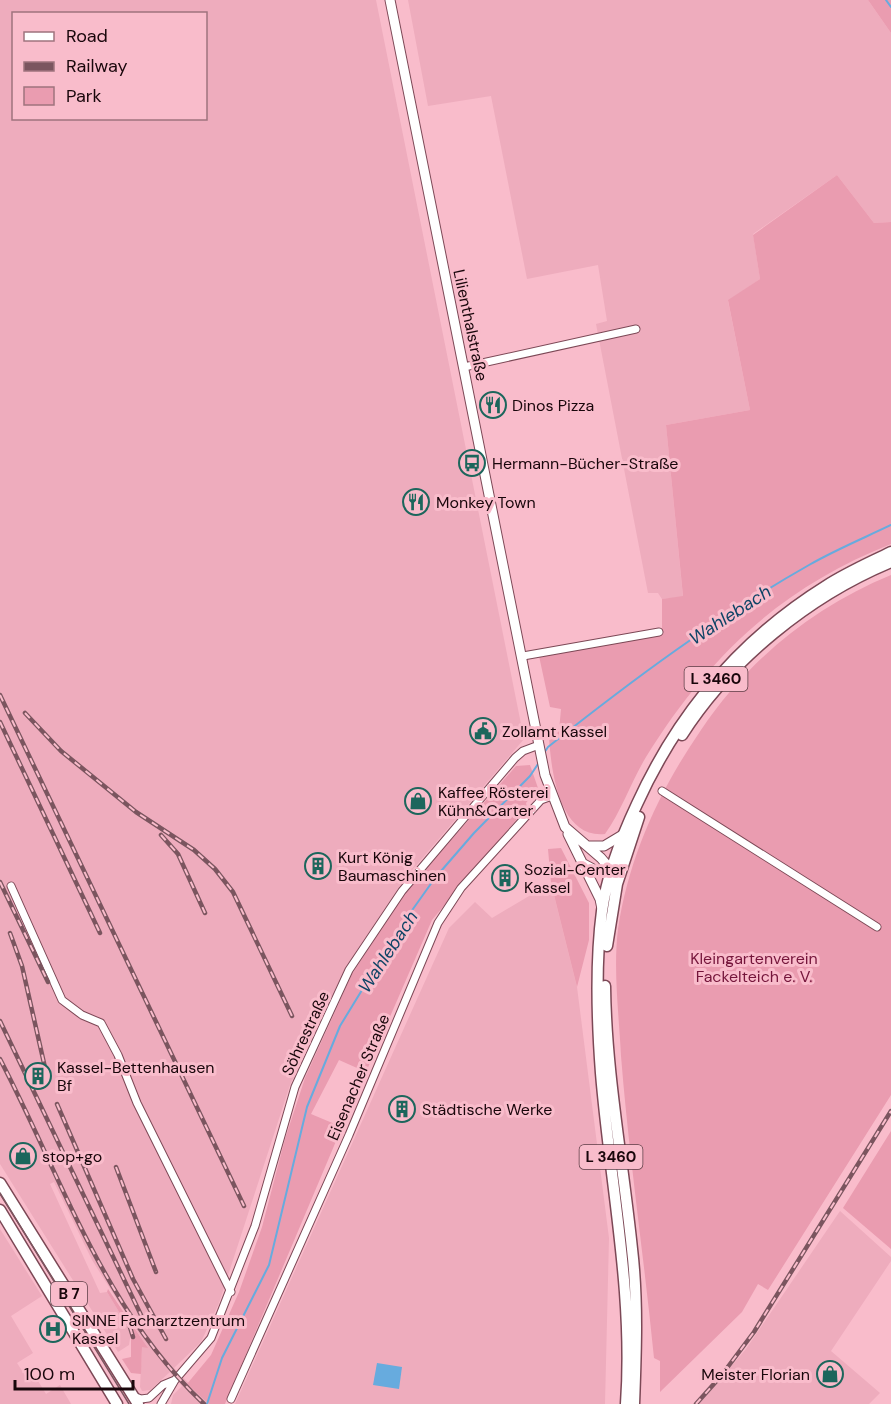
<svg xmlns="http://www.w3.org/2000/svg" width="891" height="1404" font-family="'DM Sans',sans-serif">
<rect width="100%" height="100%" fill="#f9bccb"/>
<path fill="#eeacbd" fill-rule="evenodd" d="M0,0H376L524,739L403,881L347,965L318,1024L290,1085L219,1303L201,1342L174,1368L209,1404H171L173,1395L182,1386L170,1372L150,1390L142,1391L140,1387L142,1347H147L92,1260L54,1182L50,1184L100,1293L107,1292L131,1332L129,1345L118,1352L0,1164ZM14,14H206V118H14Z
M408,0H868L891,33V222L874,223L837,175L753,234L760,279L728,301L750,410L666,425L683,597L662,599L658,593H648L596,324L607,321L598,265L527,279L491,96L428,106Z
M551,883L577,987L609,1238L605,1404H235L449,928L475,902L492,918Z
M840,1211L891,1257V1261L831,1351L880,1393L869,1404H699L746,1349Z
M0,1229L42,1296L11,1316L33,1353L17,1363L28,1380L35,1376L46,1394L60,1385L71,1404H0Z"/>
<path fill="#ea9cb0" d="M868,0H891V33Z
M837,175L874,223L891,222V544C780,588 708,657 646,757C631,782 622,810 605,834C559,839 551,770 549,737L559,731L561,709L550,707L539,656L662,631V599L683,596L666,425L750,410L728,300L760,279L753,235Z
M891,575V1095L768,1290L758,1284L742,1312L660,1392V1361L654,1358C644,1257 629,1157 621,1056C619,1015 613,970 618,929C629,856 659,791 701,730C748,660 813,607 891,575Z
M530,765L538,788L526,803L527,807L432,920L366,1072L339,1060L311,1114L342,1127L225,1404H209L187,1384L211,1355L239,1292L262,1227L285,1139L305,1078L352,974L404,894L516,766Z
M561,848L589,903V940L577,987L551,883L548,849Z
M891,1131V1249L843,1208Z
M108,1289L148,1348L142,1347L141,1374L131,1373L122,1359L131,1357V1332L107,1292Z"/>
<path fill="#67abde" d="M377,1363L402,1367L399,1389L373,1385Z"/>
<g fill="none" stroke-linecap="round" stroke-linejoin="round">
<path stroke="#67abde" stroke-width="2" d="M886,0L891,7
M544,753L548,747C631,681 717,617 809,565C835,550 864,538 891,525
M207,1404L222,1358L269,1265L307,1107L340,1026L403,923L435,878L474,833L530,776L540,761"/>
<defs>
<path id="minor" d="M464,367L636,329
M523,656L659,632
M662,791L877,927
M11,886L62,1000L82,1015L101,1023L118,1055L137,1103L231,1292
M133,1396L141,1399L149,1398L163,1385L175,1380L211,1338L255,1226L295,1087L349,970L402,891L515,758L523,751L539,745
M231,1399L349,1135L438,923L461,888L541,800L552,796
M161,1404L175,1380"/>
<path id="secondary" d="M390,0L545,775L565,827L601,858L612,871
M568,834L600,899L602,909
M588,846H604L624,834
M582,863L595,870L612,871"/>
<path id="primary" d="M682,735C730,660 809,596 891,562
M607,946L617,884L639,817
M605,986C606,1074 623,1161 632,1249C638,1300 636,1352 634,1404
M0,1183L138,1404
M0,1210L117,1404
M626,1404C634,1293 610,1183 601,1073C597,1020 595,964 602,911C607,875 621,838 637,804C678,714 741,639 826,586C846,573 869,563 891,552"/>
</defs>
<use href="#minor" stroke="#7c4856" stroke-width="9"/>
<use href="#secondary" stroke="#7c4856" stroke-width="11"/>
<use href="#primary" stroke="#7c4856" stroke-width="13"/>
<use href="#minor" stroke="#fff" stroke-width="7"/>
<use href="#secondary" stroke="#fff" stroke-width="9"/>
<use href="#primary" stroke="#fff" stroke-width="10"/>
<path stroke="#7b555f" stroke-width="1.5" d="M0,1193L129,1404"/>
<defs>
<path id="rail" d="M0,695L244,1206
M25,713L61,751L136,812L194,850L215,869L233,892L292,1016
M0,722L100,933
M161,835L178,854L205,913
M0,882L48,982
M10,933L22,966L46,1072
M0,1021L141,1315
M0,1059C63,1180 102,1307 204,1404
M57,1104L133,1279L166,1339
M116,1167L156,1272
M126,1314L133,1337
M696,1404L721,1376L754,1332L891,1111"/>
</defs>
<use href="#rail" stroke="#7b555f" stroke-width="4.5"/>
<use href="#rail" stroke="#f9bccb" stroke-width="2" stroke-dasharray="7" stroke-linecap="butt"/>
</g>
<defs>
<symbol id="restaurant-ring" viewBox="-11 -11 22 22"><circle r="9.5" fill="#f9bccb" stroke="#1c665c" stroke-width="1.5"/><path d="M-5-6h1v4h1v-4h1v4h1v-4h1v5L-1.5 .5V6h-2V.5L-5-1ZM5-6V6H3V1.5H1.5Q1.5-4 5-6Z" fill="#1c665c"/></symbol>
<symbol id="bus-ring" viewBox="-11 -11 22 22"><circle r="9.5" fill="#f9bccb" stroke="#1c665c" stroke-width="1.5"/><path d="M-5-6H5V4H4V6H2V4H-2V6H-4V4H-5ZM-3.5-4V0h7V-4ZM-3.5 1.2v1.5H-2V1.2ZM2 1.2v1.5H3.5V1.2Z" fill="#1c665c"/></symbol>
<symbol id="civic-ring" viewBox="-11 -11 22 22"><circle r="9.5" fill="#f9bccb" stroke="#1c665c" stroke-width="1.5"/><path d="M-.6-6.5H3V-4.5H.6V-3L4-1V1h2V6H-6V1h2V-1L-.6-3ZM-1.2 2.5V6h2.4V2.5Z" fill="#1c665c"/></symbol>
<symbol id="shop-ring" viewBox="-11 -11 22 22"><circle r="9.5" fill="#f9bccb" stroke="#1c665c" stroke-width="1.5"/><path d="M-5-2.5h2.3a2.7 3.5 0 0 1 5.4 0H5L5.5 6h-11ZM-1.5-2.5h3a1.5 2.3 0 0 0-3 0Z" fill="#1c665c"/></symbol>
<symbol id="building-ring" viewBox="-11 -11 22 22"><circle r="9.5" fill="#f9bccb" stroke="#1c665c" stroke-width="1.5"/><path d="M-4-6H4V6H1V3H-1V6H-4ZM-2.5-4.3h1.7v1.8h-1.7ZM.8-4.3h1.7v1.8H.8ZM-2.5-1h1.7V.8h-1.7ZM.8-1h1.7V.8H.8Z" fill="#1c665c"/></symbol>
<symbol id="hospital-ring" viewBox="-11 -11 22 22"><circle r="9.5" fill="#f9bccb" stroke="#1c665c" stroke-width="1.5"/><path d="M-5-5h3v3.5h4V-5h3V5h-3V1.5h-4V5h-3Z" fill="#1c665c"/></symbol>
</defs>
<g fill-rule="evenodd">
<use href="#restaurant-ring" x="478" y="390" width="30" height="30"/>
<use href="#bus-ring" x="457" y="448" width="30" height="30"/>
<use href="#restaurant-ring" x="401" y="487" width="30" height="30"/>
<use href="#civic-ring" x="468" y="716" width="30" height="30"/>
<use href="#shop-ring" x="403" y="786" width="30" height="30"/>
<use href="#building-ring" x="303" y="851" width="30" height="30"/>
<use href="#building-ring" x="490" y="863" width="30" height="30"/>
<use href="#building-ring" x="23" y="1061" width="30" height="30"/>
<use href="#building-ring" x="387" y="1094" width="30" height="30"/>
<use href="#shop-ring" x="8" y="1141" width="30" height="30"/>
<use href="#hospital-ring" x="38" y="1314" width="30" height="30"/>
<use href="#shop-ring" x="815" y="1359" width="30" height="30"/>
</g>
<g text-anchor="middle" stroke-width="6" stroke-linejoin="round" paint-order="stroke">
<g fill="#f9bccb" stroke="#5c3d45" stroke-width="1.5">
<rect x="684.5" y="667" width="63" height="24" rx="4.5"/>
<rect x="579.5" y="1145" width="63" height="24" rx="4.5"/>
<rect x="51" y="1282" width="36" height="24" rx="4.5"/>
</g>
<g font-size="15" font-weight="bold" fill="#19060b">
<text x="716" y="684">L 3460</text>
<text x="611" y="1162">L 3460</text>
<text x="69" y="1299">B 7</text>
</g>
<g font-size="16" fill="#19060b" stroke="#f9bccb">
<text transform="translate(471 325) rotate(78)" y="6">Lilienthalstraße</text>
<text transform="translate(305 1033) rotate(-65)" y="6">Söhrestraße</text>
<text transform="translate(358 1077) rotate(-67)" y="6">Eisenacher Straße</text>
</g>
<g font-size="16" fill="#19060b" stroke="#f9bccb" text-anchor="start">
<text x="512" y="411">Dinos Pizza</text>
<text x="492" y="469">Hermann-Bücher-Straße</text>
<text x="436" y="508">Monkey Town</text>
<text x="502" y="737">Zollamt Kassel</text>
<text x="438" y="798">Kaffee Rösterei<tspan x="438" dy="18">Kühn&amp;Carter</tspan></text>
<text x="338" y="863">Kurt König<tspan x="338" dy="18">Baumaschinen</tspan></text>
<text x="524" y="875">Sozial-Center<tspan x="524" dy="18">Kassel</tspan></text>
<text x="57" y="1073">Kassel-Bettenhausen<tspan x="57" dy="18">Bf</tspan></text>
<text x="422" y="1115">Städtische Werke</text>
<text x="42" y="1162">stop+go</text>
<text x="72" y="1326">SINNE Facharztzentrum<tspan x="72" dy="18">Kassel</tspan></text>
<text x="810" y="1380" text-anchor="end">Meister Florian</text>
</g>
<g font-size="16" fill="#75153b" stroke="#f9bccb">
<text x="754" y="964">Kleingartenverein<tspan x="754" dy="18">Fackelteich e. V.</tspan></text>
</g>
<g font-size="18" font-style="italic" fill="#0f4466" stroke="#f9bccb">
<text transform="translate(730 615) rotate(-33)" y="6">Wahlebach</text>
<text transform="translate(388 952) rotate(-57)" y="6">Wahlebach</text>
</g>
</g>
<rect x="12" y="12" width="195" height="108" fill="#f9bccb" stroke="#9f737e" stroke-width="1.5"/>
<rect x="24" y="32" width="30" height="9" fill="#ffffff" stroke="#9f737e" stroke-width="1.5"/>
<text x="66" y="42" font-size="18" fill="#19060b">Road</text>
<rect x="24" y="62" width="30" height="9" fill="#7b555f" stroke="#9f737e" stroke-width="1.5"/>
<text x="66" y="72" font-size="18" fill="#19060b">Railway</text>
<rect x="24" y="87" width="30" height="18" fill="#ea9cb0" stroke="#9f737e" stroke-width="1.5"/>
<text x="66" y="102" font-size="18" fill="#19060b">Park</text>
<path d="M15 1380v9h118v-9" fill="none" stroke="#19060b" stroke-width="3"/>
<text x="24" y="1380" font-size="18" fill="#19060b" stroke="#f9bccb" stroke-width="4.5" paint-order="stroke">100 m</text>
</svg>
